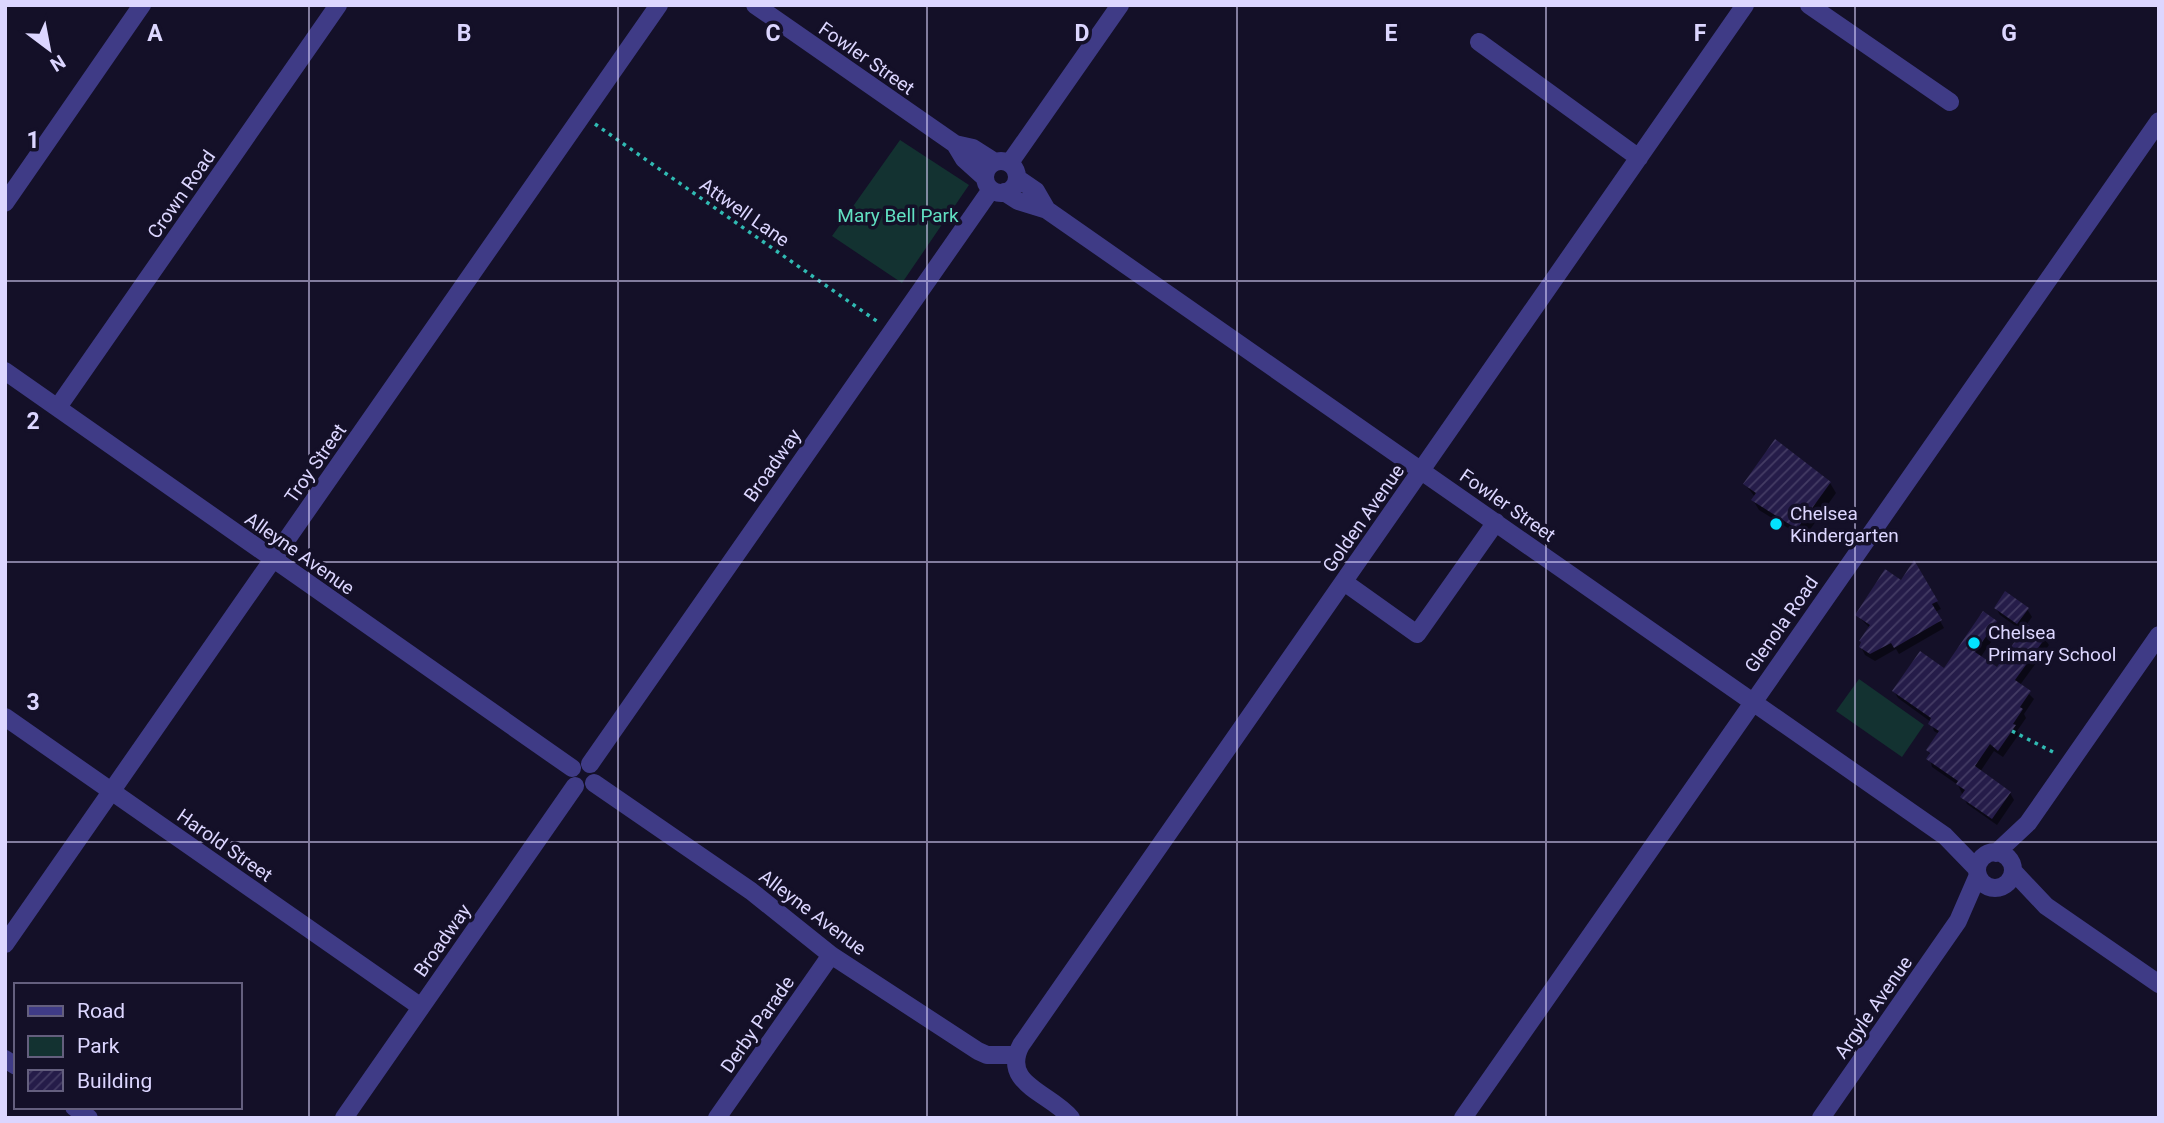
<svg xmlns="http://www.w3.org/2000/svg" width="2164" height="1123" font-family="Roboto,sans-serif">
<defs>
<pattern id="building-hatch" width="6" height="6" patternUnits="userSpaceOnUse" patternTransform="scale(1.75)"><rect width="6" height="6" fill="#251c49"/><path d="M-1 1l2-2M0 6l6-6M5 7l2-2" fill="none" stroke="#443c64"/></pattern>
</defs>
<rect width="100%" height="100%" fill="#141028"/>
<path fill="#133231" d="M900,140L969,185L902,283L832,236Z
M1859,679L1924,725L1902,757L1836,711Z"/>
<path fill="#0007" d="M1830,483L1836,493L1804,538L1759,510L1753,500L1755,497L1745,484Z
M1914,564L1941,609L1935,612L1944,628L1899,654L1896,649L1875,661L1865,655L1861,647L1870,628L1857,615L1902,582Z
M1996,608L2027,609L2032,617L2026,625L2044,638L2049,645L2020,685L2034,699L2024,714L2026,718L2017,731L2019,734L2003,757L1994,751L1980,772L2010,793L2014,800L1997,825L1967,804L1958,785L1932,767L1928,750L1939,734L1934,731L1931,722L1898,698L1894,691L1944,670L1995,622L2000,629L1980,658L1997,670L2024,632L2000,615Z"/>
<path fill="url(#building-hatch)" d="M1775,439L1831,482L1797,529L1751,500L1756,493L1743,484Z
M1914,560L1938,601L1932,604L1942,620L1894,648L1891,643L1870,654L1859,647L1861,642L1859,641L1870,625L1855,615L1885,569L1901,580Z
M2005,591L2029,608L2017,624L1994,608Z
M1983,611L1997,621L1975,652L1997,667L2027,624L2046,637L2015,680L2031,691L2020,707L2023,709L2013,724L2016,725L1998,751L1990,744L1975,766L2011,792L1992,819L1960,797L1965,790L1956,784L1958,781L1926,759L1930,753L1926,750L1939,731L1928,724L1931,718L1892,691L1920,651L1944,668Z"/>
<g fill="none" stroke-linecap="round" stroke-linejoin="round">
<path stroke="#30bab3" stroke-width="3.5" stroke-dasharray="3.5 5" stroke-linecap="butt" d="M595,124L878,322
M2012,731L2055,753"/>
<path stroke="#3f3b86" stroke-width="18" d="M755,5L955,144L973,148L995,162
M1809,5L1950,102
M1479,42L1639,158
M955,144L964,159L984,177
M985 177a16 16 0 1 1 32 0a16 16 0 1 1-32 0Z
M1011,161L1120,5
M1017,178L1036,191L1047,210
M1004,192L1018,201L1047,210L1945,836L1977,869
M5,203L142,5
M5,371L572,768
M58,407L338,5
M1344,582L1417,634L1496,522
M5,717L421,1007
M590,764L990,191
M594,783L751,891L831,955L978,1051L987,1055H1016
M1977 870a18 18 0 1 1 36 0a18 18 0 1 1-36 0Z
M1996,853L2028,823L2159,635
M2013,871L2046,906L2159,984
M5,944L659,5
M5,1059L16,1066
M74,1107L89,1118
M344,1118L575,786
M717,1118L831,955
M1071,1118C1051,1093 1000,1084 1021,1045L1745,5
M1463,1118L2159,121
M1821,1118L1958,921L1978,875"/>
</g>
<path fill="none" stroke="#dcd6ff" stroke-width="2" stroke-opacity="0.55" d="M309,5V1118M618,5V1118M927,5V1118M1237,5V1118M1546,5V1118M1855,5V1118M5,281H2159M5,562H2159M5,842H2159"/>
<g fill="#03e2ff" stroke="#141028" stroke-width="2.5">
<circle cx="1776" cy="524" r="7"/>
<circle cx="1974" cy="643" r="7"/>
</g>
<g text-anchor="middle" stroke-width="7" stroke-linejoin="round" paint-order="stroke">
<g font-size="19" fill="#dcd6ff" stroke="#141028">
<text transform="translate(867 58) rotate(35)" y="7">Fowler Street</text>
<text transform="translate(181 194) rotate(-55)" y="7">Crown Road</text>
<text transform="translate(745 212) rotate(35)" y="7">Attwell Lane</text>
<text transform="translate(315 463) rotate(-55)" y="7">Troy Street</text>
<text transform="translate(772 465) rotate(-55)" y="7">Broadway</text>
<text transform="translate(1508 505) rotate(35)" y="7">Fowler Street</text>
<text transform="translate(1363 518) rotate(-55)" y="7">Golden Avenue</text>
<text transform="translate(300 553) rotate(35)" y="7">Alleyne Avenue</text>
<text transform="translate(1781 624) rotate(-55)" y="7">Glenola Road</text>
<text transform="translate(225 845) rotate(35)" y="7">Harold Street</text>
<text transform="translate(813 912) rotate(37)" y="7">Alleyne Avenue</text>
<text transform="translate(442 940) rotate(-55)" y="7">Broadway</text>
<text transform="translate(1873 1007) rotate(-55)" y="7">Argyle Avenue</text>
<text transform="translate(757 1024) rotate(-55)" y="7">Derby Parade</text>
</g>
<g font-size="19" fill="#61e0c2" stroke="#141028">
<text x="898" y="222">Mary Bell Park</text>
</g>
<g font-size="19" fill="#dcd6ff" stroke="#141028" text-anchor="start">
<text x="1790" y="520">Chelsea<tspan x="1790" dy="22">Kindergarten</tspan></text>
<text x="1988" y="639">Chelsea<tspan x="1988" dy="22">Primary School</tspan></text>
</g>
</g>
<g font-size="23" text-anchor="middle" font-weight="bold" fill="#dcd6ff" stroke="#141028" stroke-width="7" stroke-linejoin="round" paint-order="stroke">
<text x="155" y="41">A</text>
<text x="464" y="41">B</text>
<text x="773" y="41">C</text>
<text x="1082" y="41">D</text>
<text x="1391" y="41">E</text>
<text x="1700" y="41">F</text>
<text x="2009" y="41">G</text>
<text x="33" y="148">1</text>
<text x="33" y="429">2</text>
<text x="33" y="710">3</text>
</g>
<rect width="2164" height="1123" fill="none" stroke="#dcd6ff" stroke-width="14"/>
<rect x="14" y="983" width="228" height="126" fill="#141028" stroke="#645f7e" stroke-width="2"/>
<rect x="28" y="1006" width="35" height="10" fill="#3f3b86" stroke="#645f7e" stroke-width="2"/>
<text x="77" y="1018" font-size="21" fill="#dcd6ff">Road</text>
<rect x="28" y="1036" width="35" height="21" fill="#133231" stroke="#645f7e" stroke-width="2"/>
<text x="77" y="1053" font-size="21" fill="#dcd6ff">Park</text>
<rect x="28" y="1070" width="35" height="21" fill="url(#building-hatch)" stroke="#645f7e" stroke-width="2"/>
<text x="77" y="1088" font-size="21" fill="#dcd6ff">Building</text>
<g transform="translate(49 49) rotate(148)" stroke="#141028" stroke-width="5" paint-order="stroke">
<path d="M0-5L12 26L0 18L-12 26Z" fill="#dcd6ff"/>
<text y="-10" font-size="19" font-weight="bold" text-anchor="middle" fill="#dcd6ff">N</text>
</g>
</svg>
